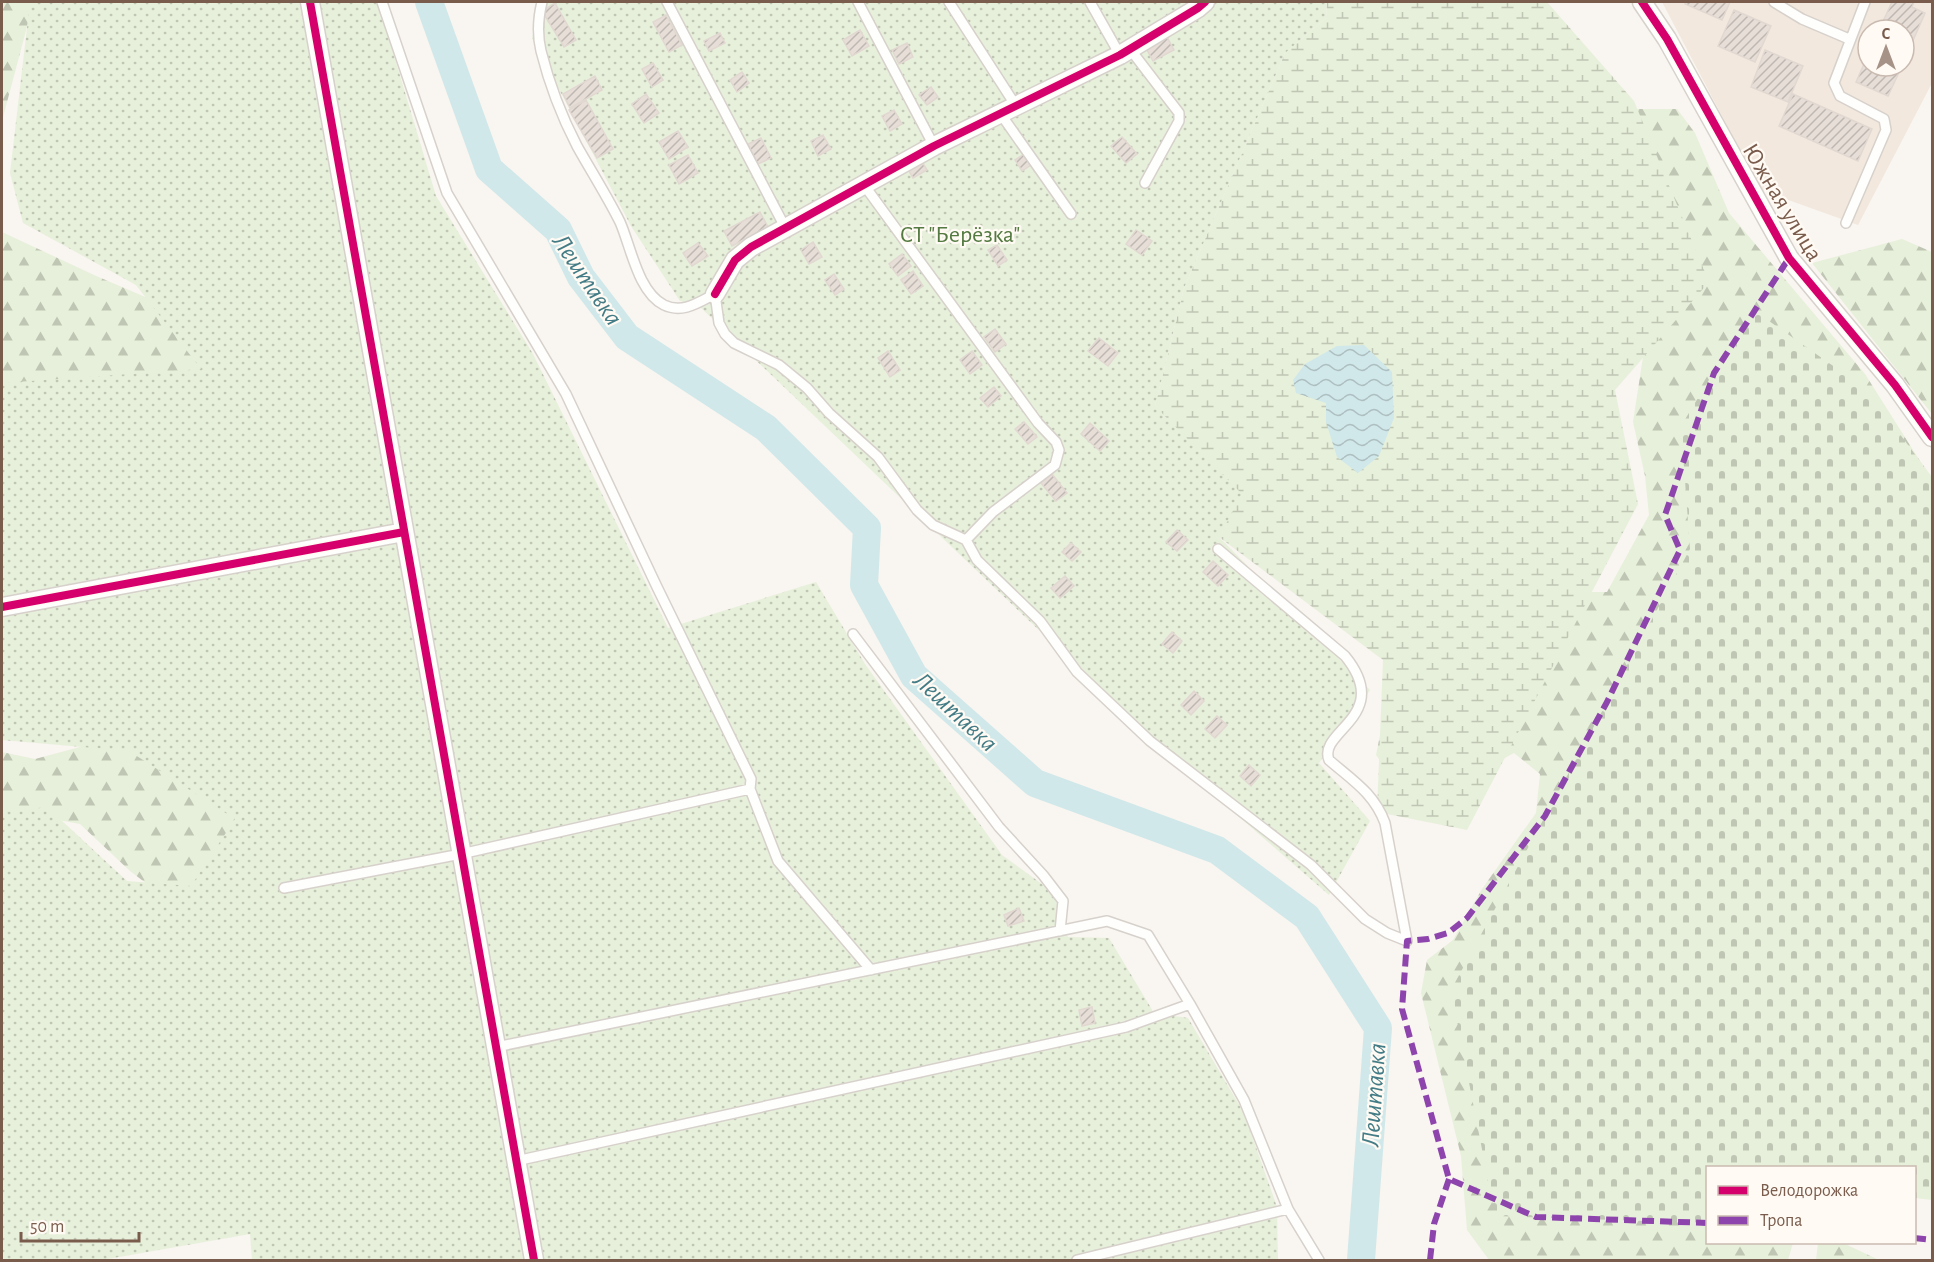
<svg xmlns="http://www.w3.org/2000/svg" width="1934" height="1262" font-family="'Alegreya Sans',sans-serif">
<defs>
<pattern id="forest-firs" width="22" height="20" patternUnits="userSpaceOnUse" patternTransform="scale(1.5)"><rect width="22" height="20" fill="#e7f0db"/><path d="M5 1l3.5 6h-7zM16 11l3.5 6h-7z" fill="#c0c6b4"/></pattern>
<pattern id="wetland-marsh" width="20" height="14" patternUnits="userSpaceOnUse" patternTransform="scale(1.5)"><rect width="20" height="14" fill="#e7f0db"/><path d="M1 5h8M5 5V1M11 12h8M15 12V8" fill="none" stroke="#c0c6b4"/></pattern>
<pattern id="cemetery-stones" width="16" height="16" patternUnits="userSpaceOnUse" patternTransform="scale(1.5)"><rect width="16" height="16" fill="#e7f0db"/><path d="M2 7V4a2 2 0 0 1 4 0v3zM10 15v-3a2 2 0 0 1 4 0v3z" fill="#c0c6b4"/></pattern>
<pattern id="garden-dots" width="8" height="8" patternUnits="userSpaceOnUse" patternTransform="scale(1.5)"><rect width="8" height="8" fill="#e7f0db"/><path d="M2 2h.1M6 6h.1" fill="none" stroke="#c0c6b4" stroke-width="1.8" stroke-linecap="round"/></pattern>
<pattern id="water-waves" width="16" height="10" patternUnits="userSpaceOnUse" patternTransform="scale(1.5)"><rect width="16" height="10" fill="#d0e8ea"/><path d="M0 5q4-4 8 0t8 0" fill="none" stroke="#aebfc0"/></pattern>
<pattern id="building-hatch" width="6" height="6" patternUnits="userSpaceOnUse" patternTransform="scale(1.5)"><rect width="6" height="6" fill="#e6ded7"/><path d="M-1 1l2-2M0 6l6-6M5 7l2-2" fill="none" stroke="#bfb7b1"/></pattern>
</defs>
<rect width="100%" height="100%" fill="#f9f5f0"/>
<path fill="#f2e8de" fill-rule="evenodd" d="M1662,2H1932V83L1858,225L1761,190ZM1868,30H1904V66H1868Z"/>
<path fill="url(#forest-firs)" d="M2,2H36L32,8L2,121Z
M1627,109H1677L1695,133L1729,213L1865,374L1932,480V1201L1915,1184L1914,1168H1708V1242L1793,1243L1788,1260H1489L1467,1230L1461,1156L1421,993L1427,960L1453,940L1482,889L1536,813L1540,774L1514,753L1458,783L1409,798L1376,755L1391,681L1541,592H1607L1649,515L1645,476L1633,422L1643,357Z
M2,232L94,275L164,305L250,369L2,496Z
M1902,239L1932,252V414L1812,263Z
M136,732L256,806L176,906L130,871L80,824L31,815L2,825V752L35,759Z
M1818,1243H1843L1879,1260H1816Z"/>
<path fill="url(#wetland-marsh)" d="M1327,2H1547L1634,101L1709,282L1615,390L1638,504L1467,830L1377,812L1383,660L1219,537L1155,406L1184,288L1285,53L1326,18Z"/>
<path fill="url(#cemetery-stones)" d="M1752,309L1866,389L1932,477V1200L1915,1198L1914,1168H1708L1707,1223L1495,1216L1451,990L1690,549L1681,426Z"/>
<path fill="url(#garden-dots)" d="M30,2H378L436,196L533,354L668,628L816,582L865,664L1002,855L1053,892L1068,937L1109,938L1154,1013L1188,1018L1244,1113L1277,1207L1278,1260H252L250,1234L102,1260H2V812L47,807L127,881L191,886L235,819L129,751L2,740V383L201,369L136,285L23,223L10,173Z
M541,2H1327L1326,18L1285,53L1184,288L1155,406L1242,494L1219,537L1370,690L1319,763L1370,821L1329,895L1190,774L698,305L680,301L631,226L532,38Z"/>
<path fill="url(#water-waves)" d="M1364,345L1392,372L1394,418L1379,456L1358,473L1337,457L1326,422V403L1296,393L1293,380L1305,364L1337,346Z"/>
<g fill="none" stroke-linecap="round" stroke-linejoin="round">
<path stroke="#d0e8ea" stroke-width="28" d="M429,2L489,169L558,230L581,277L627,337L766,428L867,528L864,585L914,676L1035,783L1217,850L1307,917L1378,1028L1361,1260"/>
</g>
<path fill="url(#building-hatch)" stroke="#e2d8d2" stroke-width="1.5" d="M1686,2H1730L1722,20L1685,4Z
M1892,2H1914L1912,7L1925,13L1904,61V30H1879Z
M555,3L576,40L564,47L542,11Z
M1734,10L1771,26L1755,62L1718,46Z
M666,15L682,45L669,52L653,22Z
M860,30L869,46L852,56L843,40Z
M720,33L725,43L709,51L704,41Z
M1167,37L1174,50L1153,61L1146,48Z
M907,43L913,57L899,64L892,50Z
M1765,50L1803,66L1788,102L1751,87Z
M1868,55V66H1902L1888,96L1856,82Z
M653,63L663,80L652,87L642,69Z
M742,72L749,83L737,92L730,80Z
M595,76L602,90L570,108L563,94Z
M931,87L938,97L927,105L919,95Z
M646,94L659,113L644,123L632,104Z
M1793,94L1872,129L1858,161L1779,126Z
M586,100L613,149L597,158L569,110Z
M894,110L902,124L890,131L882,116Z
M678,131L688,147L669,159L659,142Z
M823,135L831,149L818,156L811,141Z
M1122,137L1137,154L1126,163L1111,146Z
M761,138L771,158L758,164L748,144Z
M1024,154L1031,165L1022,171L1015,160Z
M688,155L698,173L679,184L669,165Z
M920,158L927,170L913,178L906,166Z
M760,212L768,227L732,246L724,231Z
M1136,230L1152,241L1142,255L1126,244Z
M813,242L822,257L809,264L801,250Z
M698,243L708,256L692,266L683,253Z
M997,245L1007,260L998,266L988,250Z
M902,254L911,266L898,276L889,264Z
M913,271L923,286L911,294L901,280Z
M834,274L844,289L835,295L825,280Z
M995,329L1006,344L995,352L984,337Z
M1099,338L1118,353L1108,366L1088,351Z
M888,351L900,370L890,377L878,358Z
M972,351L982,365L970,374L960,360Z
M994,387L1001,396L988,407L980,398Z
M1024,422L1037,437L1028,444L1015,429Z
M1090,423L1109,441L1100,451L1081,434Z
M1052,474L1067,493L1056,501L1041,483Z
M1177,530L1188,540L1177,551L1166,542Z
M1071,543L1081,552L1072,561L1062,552Z
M1213,561L1228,575L1218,586L1203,572Z
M1065,576L1074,586L1060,598L1051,588Z
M1172,632L1182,641L1173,653L1162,644Z
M1194,691L1204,701L1191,715L1181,705Z
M1217,716L1227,725L1215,738L1205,729Z
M1249,765L1260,775L1251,786L1240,776Z
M1019,908L1024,921L1008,926L1004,915Z
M1092,1007L1095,1023L1082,1026L1079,1010Z"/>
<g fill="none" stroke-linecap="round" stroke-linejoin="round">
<defs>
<path id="service" d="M382,2L447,193L566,394L657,587L751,779L750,789L778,861L871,970
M542,2C538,18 537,34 541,51C549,83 562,117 577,146C591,171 607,196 620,222C631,247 638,292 664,305C683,314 699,302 715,294L719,323L725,334L734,343L779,365L807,388L829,413L878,457L917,510L933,525L966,540L977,560L1040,621L1077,672L1150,741L1311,865L1365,919L1387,933L1407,941
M667,2L786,229
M858,2L934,146
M949,2L1016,106
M1090,2L1120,55
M1774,2L1802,19L1849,39
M1130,49L1179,113V121L1145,183
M1000,113L1071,214
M864,185L1038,423L1056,442L1059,450L1055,465L993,512L966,540
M1846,223L1886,130L1884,119L1840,96L1834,83L1865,2
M1218,549L1345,656C1394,716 1317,731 1329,760C1352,780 1374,793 1385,823L1407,941
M853,634L999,827L1043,875L1063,901L1060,931
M284,888L461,854L750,789
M496,1047L1107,921L1148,935L1190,1004L1126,1027L516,1161
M1288,1209L1319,1260
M1077,1260L1288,1209L1244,1100L1190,1004"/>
<path id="minor" d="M310,2L534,1260
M1642,2L1667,39L1789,258L1895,385L1932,437
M715,294L735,260L751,247L934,146L1120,55L1198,8L1205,2
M2,607L404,532"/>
</defs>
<use href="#service" stroke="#d7d1cb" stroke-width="12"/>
<use href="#minor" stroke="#d7d1cb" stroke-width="21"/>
<use href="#service" stroke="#fefefd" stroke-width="9"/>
<use href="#minor" stroke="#fefefd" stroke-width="18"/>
<path stroke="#8e44ad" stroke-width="6" stroke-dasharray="12 6" stroke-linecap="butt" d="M1708,1223L1536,1217L1449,1179L1402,1009L1407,941L1428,939L1448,933L1467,918L1545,816L1607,702L1680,550L1665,515L1714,373L1789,258
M1914,1238L1932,1240
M1430,1260L1434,1224L1449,1179"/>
<defs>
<path id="cycleway" d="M310,2L534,1260
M1642,2L1667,39L1789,258L1895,385L1932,437
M715,294L735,260L751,247L934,146L1120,55L1198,8L1205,2
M2,607L404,532"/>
</defs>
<use href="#cycleway" stroke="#fffaf3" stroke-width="11"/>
<use href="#cycleway" stroke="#d6006c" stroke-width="8"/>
</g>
<g text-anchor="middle" stroke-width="4.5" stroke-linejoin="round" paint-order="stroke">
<g font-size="24" fill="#7a5c4d" stroke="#fffaf3">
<text transform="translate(1783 202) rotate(59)" y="8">Южная улица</text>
</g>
<g font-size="24" fill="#537a41" stroke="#fffaf3">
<text x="960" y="242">СТ "Берёзка"</text>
</g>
<g font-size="26" font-style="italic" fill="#437c86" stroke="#fffaf3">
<text transform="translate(588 279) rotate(56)" y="9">Лештавка</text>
<text transform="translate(956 711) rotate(43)" y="9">Лештавка</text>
<text transform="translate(1373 1095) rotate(-86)" y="9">Лештавка</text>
</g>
</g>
<rect width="1934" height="1262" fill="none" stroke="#7a5c4d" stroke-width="6"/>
<rect x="1706" y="1166" width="210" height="78" fill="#fffaf3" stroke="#cabbb1" stroke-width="1.5"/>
<rect x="1718" y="1186" width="30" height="9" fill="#d6006c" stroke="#cabbb1" stroke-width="1.5"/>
<text x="1760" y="1196" font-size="18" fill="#7a5c4d">Велодорожка</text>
<rect x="1718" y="1216" width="30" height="9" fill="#8e44ad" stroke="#cabbb1" stroke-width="1.5"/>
<text x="1760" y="1226" font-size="18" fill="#7a5c4d">Тропа</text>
<g transform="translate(1886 48)"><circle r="28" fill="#fffaf3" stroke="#cabbb1" stroke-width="1.5"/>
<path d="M0-4.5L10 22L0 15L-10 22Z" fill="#a69286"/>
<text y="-9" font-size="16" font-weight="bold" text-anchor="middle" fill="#7a5c4d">С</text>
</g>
<path d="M21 1232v9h118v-9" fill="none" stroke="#7a5c4d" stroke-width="3"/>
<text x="30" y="1232" font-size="18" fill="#7a5c4d" stroke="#fffaf3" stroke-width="4.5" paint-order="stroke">50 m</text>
</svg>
